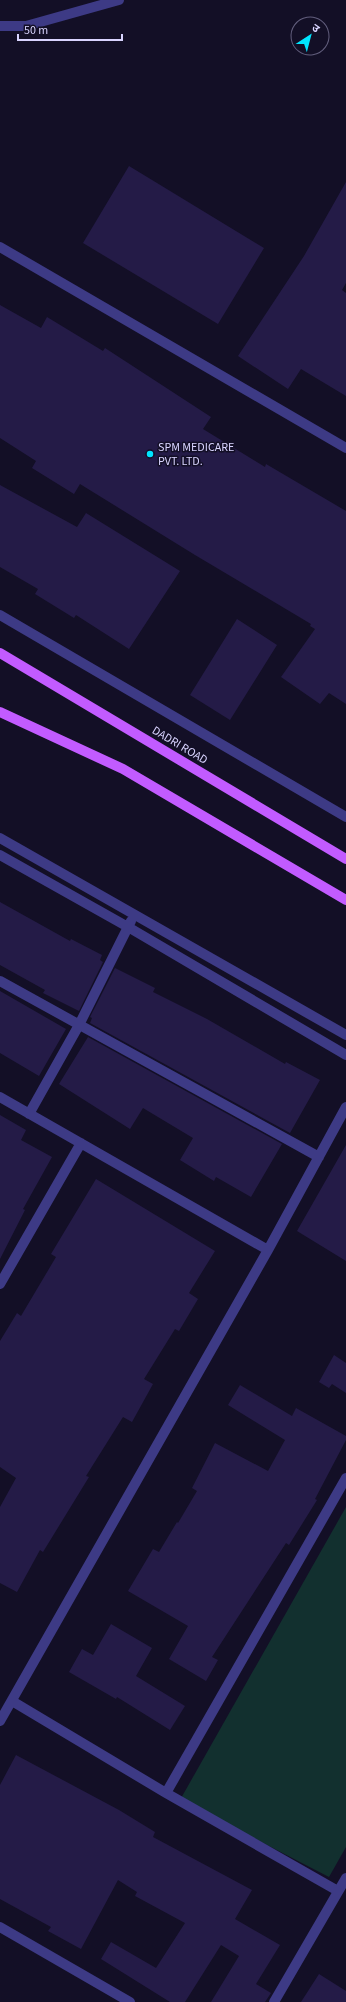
<svg xmlns="http://www.w3.org/2000/svg" width="346" height="2002" font-family="'Source Sans 3','Noto Sans Devanagari',sans-serif">
<rect width="100%" height="100%" fill="#130f26"/>
<path fill="#12302f" d="M346,1507V1847L329,1877L180,1800Z"/>
<path fill="#241b47" d="M129,166L264,248L218,324L83,243Z
M346,182V283L342,290L346,293V396L301,369L288,389L238,356L304,256Z
M0,305L41,328L47,317L103,351L105,348L211,417L203,429L265,467L266,464L346,511V704L329,693L320,704L281,677L315,629L310,626L311,624L195,555L80,484L74,494L32,468L36,461L0,438Z
M0,485L77,527L86,513L180,571L129,649L76,615L74,618L35,594L38,589L0,567Z
M237,619L277,645L230,720L190,695Z
M0,902L70,941L71,939L102,955L100,960L103,962L79,1011L43,993L45,990L0,965Z
M115,968L155,988L153,992L207,1019L285,1064L286,1062L320,1080L290,1133L90,1023L92,1018L90,1017Z
M0,991L66,1029L39,1076L0,1053Z
M88,1037L282,1144L251,1197L216,1177L214,1181L180,1160L193,1138L143,1108L130,1129L59,1084Z
M0,1115L26,1130L21,1140L52,1157L23,1209L25,1210L0,1259Z
M346,1145V1261L297,1231Z
M96,1179L215,1251L189,1293L198,1299L179,1331L175,1329L144,1379L153,1384L132,1422L123,1417L86,1476L89,1477L43,1552L40,1550L17,1592L0,1583V1507L16,1478L0,1467V1341L17,1313L21,1316L56,1257L51,1254Z
M334,1355L346,1363V1393L332,1384L329,1388L319,1382Z
M240,1385L292,1416L296,1408L346,1436V1440L315,1499L317,1500L289,1545L286,1543L212,1657L218,1660L206,1681L169,1659L188,1626L128,1591L153,1549L159,1552L177,1522L178,1523L197,1491L192,1488L215,1443L268,1471L285,1440L228,1405Z
M111,1624L152,1648L136,1676L185,1706L170,1730L117,1697L116,1699L69,1672L82,1649L93,1655Z
M16,1755L119,1810L155,1832L153,1837L252,1890L235,1919L280,1945L256,1984L271,1993L265,2002H211L239,1956L221,1945L185,2002H170L101,1959L111,1942L156,1968L185,1923L135,1896L137,1892L118,1880L81,1949L48,1931L51,1927L0,1899V1785Z
M319,1974L346,1991V2002H301Z"/>
<g fill="none" stroke-linecap="round" stroke-linejoin="round">
<path stroke="#3d3a85" stroke-width="10" d="M0,26H26L119,0
M0,247L346,448
M0,615L346,817
M0,838L346,1035
M0,855L128,927L346,1055
M0,981L319,1157
M0,1097L268,1250
M29,1114L79,1025L131,921
M0,1284L81,1143
M12,1701L166,1793L338,1891
M0,1721L268,1250L346,1107
M166,1793L346,1478
M0,1927L130,2002
M274,2002L346,1878"/>
<path stroke="#c25bff" stroke-width="10" d="M0,653L346,859
M0,712L123,769L346,900"/>
</g>
<circle fill="#00e5ff" stroke="#130f26" stroke-width="1.5" cx="150" cy="454" r="4"/>
<g text-anchor="middle" stroke-width="3" stroke-linejoin="round" paint-order="stroke">
<g font-size="12" fill="#d9d4ff" stroke="#130f26" text-anchor="start">
<text x="158" y="451">SPM MEDICARE<tspan x="158" dy="14">PVT. LTD.</tspan></text>
</g>
<g font-size="12" fill="#d9d4ff" stroke="#130f26">
<text transform="translate(180 745) rotate(31)" y="4">DADRI ROAD</text>
</g>
</g>
<g transform="translate(310 36) rotate(36)"><circle r="19" fill="#130f26" stroke="#625e7d"/>
<path d="M0-3L7 15L0 10L-7 15Z" fill="#00e5ff"/>
<text y="-6" font-size="11" font-weight="bold" text-anchor="middle" fill="#d9d4ff">उ</text>
</g>
<path d="M18 34v6h104v-6" fill="none" stroke="#d9d4ff" stroke-width="2"/>
<text x="24" y="34" font-size="12" fill="#d9d4ff" stroke="#130f26" stroke-width="3" paint-order="stroke">50 m</text>
</svg>
